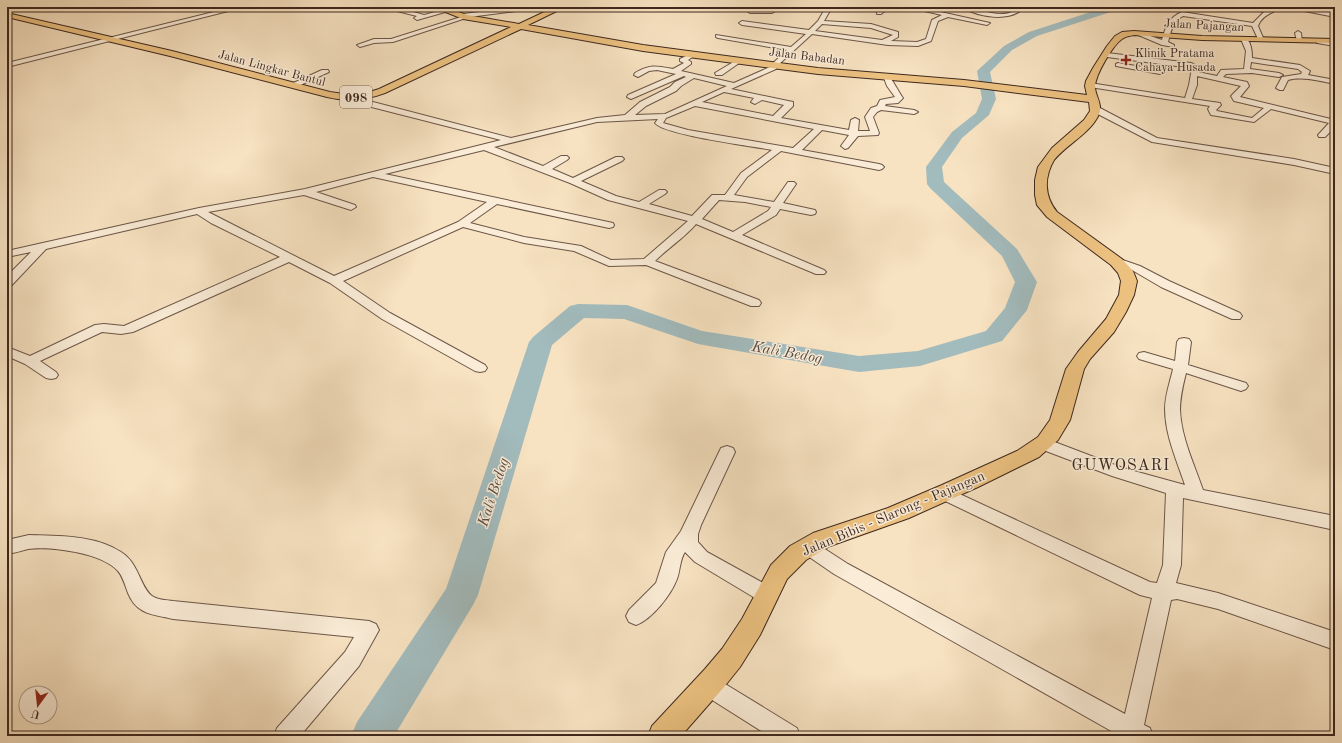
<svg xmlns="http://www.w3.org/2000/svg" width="1342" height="743" font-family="'Old Standard TT',serif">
<rect width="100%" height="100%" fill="#f7e2c1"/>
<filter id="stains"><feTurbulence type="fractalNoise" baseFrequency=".005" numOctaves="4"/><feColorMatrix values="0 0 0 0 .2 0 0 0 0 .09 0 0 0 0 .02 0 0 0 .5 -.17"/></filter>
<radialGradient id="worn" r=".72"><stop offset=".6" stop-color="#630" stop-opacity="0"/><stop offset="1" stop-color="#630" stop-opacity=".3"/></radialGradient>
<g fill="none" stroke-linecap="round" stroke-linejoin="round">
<path fill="#a2bbbd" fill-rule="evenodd" d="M1106,7H1121L1120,9L1037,36L1012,50L990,72L996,99L989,115L962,138L942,167L944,182L1017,249L1037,282L1027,310L1002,341L920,366L859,372L698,344L624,319L584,318L552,345L478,595L473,605L394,736H351L357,722L446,589L529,342L533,337L570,306L578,304L627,305L702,331L859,356L918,351L986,331L1005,308L1015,282L1002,256L930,188L927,184L926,167L952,132L976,113L982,99L977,71L1004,46L1029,32Z"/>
<defs>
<path id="minor" d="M234,7H244L7,67V63Z
M519,7H535L532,9L469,17L393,42L374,43L360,47L357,45L374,39H391L461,17L463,14Z
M775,7H782L772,13H750L747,11L750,9H771Z
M826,7H832L824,21L871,24L898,32V37L891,41L917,42L926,39L932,20L942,15L907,7H918L990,23L987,25L948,17L938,21L931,41L918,46L888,45L812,34L777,66L776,69L731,89L793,102V106L781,118L849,130L851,120L855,118L859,120L858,131H870L865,117L871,108L877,106L880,100L895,97L887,86L884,78L888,76C892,78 899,93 903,98L898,103L886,104L885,106L914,110L918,112L914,114L881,110L877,112L873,117L879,133L878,135L858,136L848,148L845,149L841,146L849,135L822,130L802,150L879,164L882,165L884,167L882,169L879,170L781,151L747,177L734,195L774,202L788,182H794L796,184L783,203L815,210L816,212L815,214L811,215L780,209L776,215L742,235L824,270L826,272L824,274H816L696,224C684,238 668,248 655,261L759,300L761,303L759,306H751L646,265L609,266L574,251L524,243L463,227L343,281L390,313L485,365L487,368L485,371L480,372L475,371L382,319L330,283L289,262L133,332L121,334L102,332L40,361L56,372L58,375L56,378L51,379L46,378L25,364L7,356V347L30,356L95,325L104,324L124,326L280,257L211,223L197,214L46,249L11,286L7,287V276L31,252L7,257V251L199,208L305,189L501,140L344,100V96H350L511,138L597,118L625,115L640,102L670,87L675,82L686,77L684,76L631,99L627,97L628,95L676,74L657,70L649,71L638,77L634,75L635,73C650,64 657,66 673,69L684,63L680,61V59L694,52L697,54L688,60L691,62V64L681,71L734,83L770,67L771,65L787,50L718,38L716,37V35L791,47L806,34L742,25L739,23L742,21L809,30L818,21ZM822,24L871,28L893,35L882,40L815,31ZM694,78L727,86L665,114L635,115L646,106L676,91L681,86ZM724,92L754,98L751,102L755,104L762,100L784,105L773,116L702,102ZM695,106L814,129L793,148L688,130L663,123L666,118ZM658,119L655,123C664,135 752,146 772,150L741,173L725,195H712L692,216L649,204L665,194L667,192L665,190H659L639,202L616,196L581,181L622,161L624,159L622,157H616L573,178L552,169L567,160L569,158L567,156H561L543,166L494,147L597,122ZM484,150L570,183L608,200L688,221L644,259L611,260L581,246L524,237L470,223L497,204L609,228L613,227L614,225L613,223L385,174ZM373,177L487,202L458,222L334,276L208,212L304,195L351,210L356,207L355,205L316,192ZM719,200L745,202L771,207L768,211L733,232L702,219Z
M883,7H890L881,14H877V12Z
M962,7C979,7 1005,23 1018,7H1024C1012,23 977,17 962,7Z
M1244,7L1269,9L1273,7H1281C1273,13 1262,15 1258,26L1264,40L1263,41H1259L1252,26L1183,16C1172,21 1171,32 1168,42L1174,45V47L1162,45L1136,34L1139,32L1162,40C1165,28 1169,17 1182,12L1253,23L1264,12Z
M1284,7H1297L1335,13V17Z
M399,8L424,15L446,9L449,11L417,20L414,18L417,16L397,11V9Z
M1298,31L1301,33L1302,42L1297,41L1295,33Z
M1244,37C1251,40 1252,51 1252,58L1300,65L1310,71L1308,75L1335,80V84C1320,81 1303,76 1288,80L1283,90H1280L1276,88L1282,77L1301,74L1302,72L1298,69L1251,62L1250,69L1279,73L1283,75L1279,77L1252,73L1226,74L1223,77L1247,82L1249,86L1240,97L1335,120V127L1325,137H1319L1318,135L1329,123L1271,109L1254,122L1211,115L1208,109L1210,106L1090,87L1086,85L1090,83L1185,98L1189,85L1192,68L1107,57L1104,55L1107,53L1191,63L1198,66V72L1217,76L1221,70L1244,69L1246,51L1241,39ZM1197,76L1241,86L1231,96L1234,101L1264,108L1252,118L1217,111L1216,110L1221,105L1220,103L1192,99L1197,85Z
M1319,40L1335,42V46L1317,43V41Z
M740,58L743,60L742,61L722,75H716L715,73Z
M1118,63L1160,70L1164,72L1160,74L1116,66V64Z
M322,70H328L329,72L296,87H293L289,85Z
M1092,107H1098L1157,138L1294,159L1335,168V174L1294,165L1152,142L1092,111Z
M1114,257L1140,266L1169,281L1240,313L1242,316L1240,319H1232L1161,287L1132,270L1110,262L1108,260L1110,258Z
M1184,338L1189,339L1191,342L1188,365L1246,383L1248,386L1246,389L1241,391L1186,373C1183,385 1180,397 1180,410C1181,437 1194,464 1203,490L1335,516V530L1183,498L1181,565L1176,583L1218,593L1335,632V650L1218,609L1177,599L1171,600L1144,725L1150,728L1153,736H1120L834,574L802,552L799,547L802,542L808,540L814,542L848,564L1125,714L1152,598L1140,595L939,498L937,494L939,490L945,488L951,490L1150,582L1157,583L1163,565L1166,493L1112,476L1038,448L1036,444L1038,440L1044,438L1123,468L1185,485C1177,461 1165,435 1165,409C1165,396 1170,382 1173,369L1139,359L1137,356L1139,353L1144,352L1175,361L1177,342L1179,339Z
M727,446L733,448L735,452L701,525L698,534V542L707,552L774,589L777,595L774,601L767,603L760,601L695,562L685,552C680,559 680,571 677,579C671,595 652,619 636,625L629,622L626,616L629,610L656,583L666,552L681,531L721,448Z
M29,535C59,536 95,535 121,552C139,563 140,587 152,596C157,600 167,600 173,601L369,621L376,624L379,630L359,666L300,736H274L277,728L345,652L354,637L173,619C153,614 137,615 128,593C125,585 123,577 118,571C102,553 51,546 28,549C21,551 14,553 7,554V540Z
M709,676L717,679L797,728L800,736H769L701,693L698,686L701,679Z"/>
<path id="major" d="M433,7H444L467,15L519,24L555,7H565L528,25L643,45L818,68L964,80L1087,95L1085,86L1086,81L1093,68L1107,46L1115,36L1122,32L1134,31L1202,36L1335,39V43L1202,40L1134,35C1130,36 1126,36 1122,39C1113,45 1095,75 1095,87C1095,95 1103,105 1099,114C1091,133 1067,144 1054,160C1044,177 1044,196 1057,212L1122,259L1133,271L1137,281L1134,295L1126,312L1114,332L1090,359L1084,369L1070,420L1058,440L1039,457L978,487L909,518L830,546L806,560L787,579L760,635L740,667L724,687L681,736H648L652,726L705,669L722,649L742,619L771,565L790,546L813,533L888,508L942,485L1017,451L1038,437L1050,420L1066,369L1078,352L1106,319L1119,295L1121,281L1118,273L1111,265L1047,217L1037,205L1035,195V180L1038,167L1052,148L1084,120L1090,111L1089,102L964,86L818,74L643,51L521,29L385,93C366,100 347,102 327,97L170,56L7,17V13L172,51L330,92C347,95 363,95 379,89L511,27L463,19Z"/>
</defs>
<use href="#minor" stroke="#6c5648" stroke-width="2"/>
<use href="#major" stroke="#3e281f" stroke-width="2"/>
<use href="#minor" fill="#faecd7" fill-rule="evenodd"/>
<use href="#major" fill="#ecc180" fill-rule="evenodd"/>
</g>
<path fill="#8f2418" stroke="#faecd7" stroke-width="1.5" d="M1124 54h4v4h4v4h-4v4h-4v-4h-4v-4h4z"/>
<g text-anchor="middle" stroke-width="3" stroke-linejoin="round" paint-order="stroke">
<g font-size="12" fill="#3e281f" stroke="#faecd7">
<text transform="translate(1204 25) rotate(3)" y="4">Jalan Pajangan</text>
<text transform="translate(807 56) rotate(7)" y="4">Jalan Babadan</text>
<text transform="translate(272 68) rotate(15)" y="4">Jalan Lingkar Bantul</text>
</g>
<g font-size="12" fill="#3e281f" stroke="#faecd7" text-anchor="start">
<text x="1135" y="57">Klinik Pratama<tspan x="1135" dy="14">Cahaya Husada</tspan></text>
</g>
<rect fill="#faecd7" stroke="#766356" stroke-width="1" x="340" y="86" width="32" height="22" rx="3"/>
<g font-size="13" font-weight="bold" fill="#3e281f">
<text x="356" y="102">098</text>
</g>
<g font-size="14" fill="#3e281f" stroke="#faecd7">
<text transform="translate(893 513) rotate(-23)" y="5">Jalan Bibis - Slarong - Pajangan</text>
</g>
<g font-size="15" font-style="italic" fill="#574d46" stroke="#faecd7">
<text transform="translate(787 352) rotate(10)" y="5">Kali Bedog</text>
<text transform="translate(493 492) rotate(-72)" y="5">Kali Bedog</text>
</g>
<g font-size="16" letter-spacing="1" fill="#3e281f" stroke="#faecd7">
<text x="1121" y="470">GUWOSARI</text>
</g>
</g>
<rect width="1342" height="743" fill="none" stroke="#f7e2c1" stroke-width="24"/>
<rect x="8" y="8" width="1326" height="727" fill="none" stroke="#3e281f" stroke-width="2"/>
<rect x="12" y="12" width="1318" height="719" fill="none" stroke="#3e281f"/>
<g transform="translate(38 705) rotate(195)"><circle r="19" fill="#faecd7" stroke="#af9e8d"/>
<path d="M0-3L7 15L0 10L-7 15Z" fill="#8f2418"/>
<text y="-6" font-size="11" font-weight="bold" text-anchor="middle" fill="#3e281f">U</text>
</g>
<rect width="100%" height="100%" filter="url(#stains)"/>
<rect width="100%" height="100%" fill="url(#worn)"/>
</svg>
